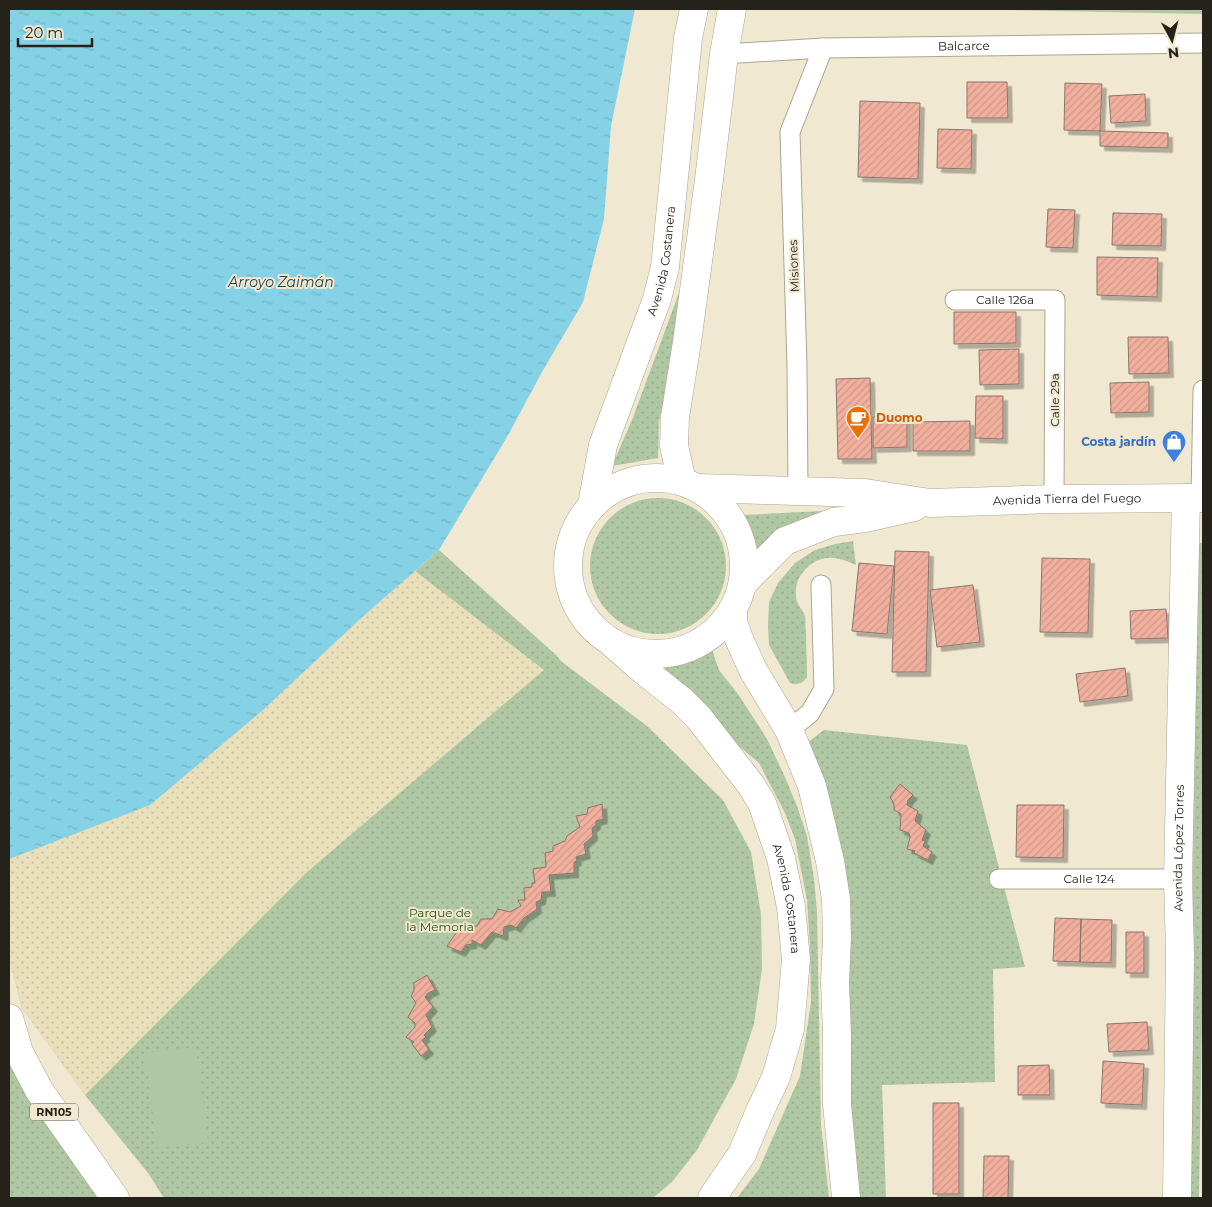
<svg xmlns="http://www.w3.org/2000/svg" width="1212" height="1207" font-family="Montserrat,sans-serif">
<defs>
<pattern id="grass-dots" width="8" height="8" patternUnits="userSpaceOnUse" patternTransform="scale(1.25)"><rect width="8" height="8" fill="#afc7a3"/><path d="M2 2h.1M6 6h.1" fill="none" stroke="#96ab8c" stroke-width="1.8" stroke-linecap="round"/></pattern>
<pattern id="forest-firs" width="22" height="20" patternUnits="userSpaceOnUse" patternTransform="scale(1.25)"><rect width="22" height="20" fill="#afc7a3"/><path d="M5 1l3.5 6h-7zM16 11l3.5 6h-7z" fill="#96ab8c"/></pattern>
<pattern id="sand-dots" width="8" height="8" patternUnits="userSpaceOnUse" patternTransform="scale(1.25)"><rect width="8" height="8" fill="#e9dfba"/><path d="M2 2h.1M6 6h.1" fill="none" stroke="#c8bf9f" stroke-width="1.8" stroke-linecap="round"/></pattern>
<pattern id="water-ripples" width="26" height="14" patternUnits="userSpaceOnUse" patternTransform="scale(1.25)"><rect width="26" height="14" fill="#85d1e5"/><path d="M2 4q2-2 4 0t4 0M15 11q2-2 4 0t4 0" fill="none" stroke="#73b3c4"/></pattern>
<pattern id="building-hatch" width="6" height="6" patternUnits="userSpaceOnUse" patternTransform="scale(1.25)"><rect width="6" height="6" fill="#f1b09e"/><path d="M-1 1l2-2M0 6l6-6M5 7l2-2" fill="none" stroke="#ce9788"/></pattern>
<filter id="shadow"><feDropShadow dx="4.5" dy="4.5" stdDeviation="0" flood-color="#0004"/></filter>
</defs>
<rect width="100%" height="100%" fill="#f1e8d1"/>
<path fill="url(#grass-dots)" d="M683,282L671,369L659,421L658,458L612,466L632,420Z
M590 566a68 68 0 1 1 136 0a68 68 0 1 1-136 0Z
M822,511L758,549L743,515Z
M853,541L856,565C836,556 820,553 804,571C798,578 795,585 796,595C796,605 802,608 805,616C806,620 805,626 806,631C806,646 807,662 807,677C802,684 798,685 790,683L769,645L768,625L769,602L778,583L795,563L815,550L835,544Z
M1203,542V956L1199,1198H1185L1193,921L1194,546Z
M439,550L556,655L562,662L647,726L723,800L751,852L761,914L762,969L754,1024L736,1079L697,1150L672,1182L653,1198H164L148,1173L85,1095L22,1008L9,958V859L150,805Z
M704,645L711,647L719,670L738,694L767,739L784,775L797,806L807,836L814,879L817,911L821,1124L829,1198H737L759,1169L800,1076L811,1002L810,947L807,900L795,839L785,813L759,763L733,741L663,670L665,666L685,656Z
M824,730L967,745L1025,967L993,969L995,1082L882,1085L886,1198H857L807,743Z
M9,1048L51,1123L98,1198H9Z"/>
<path fill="url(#forest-firs)" d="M949,9H1203V14Z"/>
<path fill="url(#sand-dots)" d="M415,571L544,670L306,873L85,1095L22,1008L9,958V859L150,805Z"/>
<path fill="#afc7a3" d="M196,1047L208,1142L157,1148L145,1053Z"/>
<path fill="url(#water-ripples)" d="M9,9H635L611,126L604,219L583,302L542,372L507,437L439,550L360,619L263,710L150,805L9,859Z"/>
<path fill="url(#building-hatch)" stroke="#8c746d" filter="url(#shadow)" d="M967,82H1007L1008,118H967Z
M1065,83L1102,84L1100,131L1064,130Z
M1145,94L1146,121L1111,123L1109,96Z
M860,101L920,103L918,179L858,177Z
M938,129L972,130L971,169L937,168Z
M1100,131L1168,133V148L1100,146Z
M1048,209L1075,210L1073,248L1046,247Z
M1113,213L1162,214L1161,246L1112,245Z
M1097,257L1158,258L1157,297L1097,295Z
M954,312H1016V343L954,344Z
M1128,337H1168L1169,373L1129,374Z
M1019,349V384L980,385L979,350Z
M870,378L872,459H838L836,379Z
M1149,382V412L1111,413L1110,383Z
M976,396H1003V439L975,438Z
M907,416V447L873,448V417Z
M970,421V451H913V422Z
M895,551L929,552L926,672H892Z
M1042,558L1090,559L1088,633L1040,632Z
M859,563L894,566L887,634L852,631Z
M973,585L980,642L937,647L930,590Z
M1166,609L1168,638L1131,639L1130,611Z
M1125,668L1128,696L1080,702L1076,674Z
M900,784L913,795L908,800L907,805L918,811L915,821L926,830L922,840L925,841L923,846L932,852L928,860L914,853L915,851L907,849L910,837L909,833L900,830L901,814L894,810V804L890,797Z
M602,804L603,819L596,821V825L592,828L593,836L584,844L586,854L576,857L577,861L574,862V873L549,875L551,892H542L541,900L536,902L537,909L524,918L516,928L511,925L504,927L503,936L492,932L481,945L472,940V944L466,945L461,952L447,946L461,926L468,930L469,927L477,926L481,919H492L498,909L510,912L521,906L518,900H525L524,888L532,887V883H535L533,869L546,867L545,853L553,851V846L565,841L567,836L580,827L576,816L587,814L588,808Z
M1017,805H1064L1063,858L1016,857Z
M1055,918L1081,919L1080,962L1053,961Z
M1081,919L1112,920L1111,963L1080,962Z
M1126,932H1144V973H1126Z
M427,975L435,990L428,993L425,997L433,1007L426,1015L432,1027L424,1035L426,1037L422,1040L429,1050L421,1056L412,1044L414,1042L406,1037L415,1027V1023L408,1017L416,1003L411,996L414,991V983Z
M1147,1022L1149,1050L1109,1052L1107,1024Z
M1103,1061L1144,1064L1142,1105L1101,1103Z
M1049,1065L1050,1095H1018V1066Z
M933,1103H959V1194H933Z
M984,1156H1009L1008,1198H983Z"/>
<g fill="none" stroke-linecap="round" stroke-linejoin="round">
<defs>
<g id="minor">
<path id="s1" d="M724,54L823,48L1203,43"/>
<path id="s2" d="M955,300H1055L1054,499"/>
<path d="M798,491L797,366L790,132L823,48"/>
<path d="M1201,498L1203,390"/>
<path d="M789,730L810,713L824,689L821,585"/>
<path id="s3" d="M999,879H1178"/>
</g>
<g id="secondary">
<path d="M682,481L674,446L675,417L687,342L709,180L724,54L732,9"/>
<path id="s4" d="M592,505L603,445L657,299L665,267L688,38L694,9"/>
<path id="s5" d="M1177,1198L1180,954L1178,879L1186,498"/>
</g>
<g id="trunk">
<circle cx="656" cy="566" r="88"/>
<path id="s6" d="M698,488L865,493L930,503L1054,499L1203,498"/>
<path d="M743,583L785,541L834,522L865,518L914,507"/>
<path d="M733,609V622L739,639L753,670L789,730L812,786L830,861L836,899L837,938L835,982L837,1034V1104L846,1198"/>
<path id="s7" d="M612,643L643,670L682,701L699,718L751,785L762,803L781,858L791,907L796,959L790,1029L776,1077L760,1111L742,1154L726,1177L712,1198"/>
<path d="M9,1018L19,1052L39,1090L115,1198"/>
</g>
</defs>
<use href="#minor" stroke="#ada48e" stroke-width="21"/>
<use href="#secondary" stroke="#ada48e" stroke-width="29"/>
<use href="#trunk" stroke="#ada48e" stroke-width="29"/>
<use href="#minor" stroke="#fff" stroke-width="19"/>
<use href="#secondary" stroke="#fff" stroke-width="28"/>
<use href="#trunk" stroke="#fff" stroke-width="28"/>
</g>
<defs>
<symbol id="cafe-pin" viewBox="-11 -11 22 30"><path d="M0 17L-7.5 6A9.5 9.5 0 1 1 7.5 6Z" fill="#e8710a" stroke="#f1e8d1"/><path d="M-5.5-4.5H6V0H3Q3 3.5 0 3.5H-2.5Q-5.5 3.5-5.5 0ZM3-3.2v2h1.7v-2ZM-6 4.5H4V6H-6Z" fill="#fff"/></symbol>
<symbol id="shop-pin" viewBox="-11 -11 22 30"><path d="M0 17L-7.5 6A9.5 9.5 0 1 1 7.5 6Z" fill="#3f7fe0" stroke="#f1e8d1"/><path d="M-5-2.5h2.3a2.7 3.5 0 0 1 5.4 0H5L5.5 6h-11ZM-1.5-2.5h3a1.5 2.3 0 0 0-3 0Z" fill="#fff"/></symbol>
</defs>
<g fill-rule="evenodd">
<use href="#cafe-pin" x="844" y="404" width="28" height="38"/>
<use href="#shop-pin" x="1160" y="428" width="28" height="38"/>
</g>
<g text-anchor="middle" stroke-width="4" stroke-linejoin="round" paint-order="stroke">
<rect fill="#f1e8d1" stroke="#625d50" stroke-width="1" x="30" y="1103.5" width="48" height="17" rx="4"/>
<g font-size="11" font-weight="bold" fill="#252219">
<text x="54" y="1116">RN105</text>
</g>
<g font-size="12" fill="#252219" stroke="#f1e8d1">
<text dy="4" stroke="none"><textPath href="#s1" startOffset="240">Balcarce</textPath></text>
<text dy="4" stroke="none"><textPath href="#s4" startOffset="255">Avenida Costanera</textPath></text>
<text transform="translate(794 266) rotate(-92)" y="4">Misiones</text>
<text dy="4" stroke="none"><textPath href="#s2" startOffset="50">Calle 126a</textPath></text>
<text transform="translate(1055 400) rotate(-90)" y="4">Calle 29a</text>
<text dy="4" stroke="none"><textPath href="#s6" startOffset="370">Avenida Tierra del Fuego</textPath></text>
<text dy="4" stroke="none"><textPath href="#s5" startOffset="350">Avenida López Torres</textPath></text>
<text dy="4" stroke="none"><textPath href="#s3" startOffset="90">Calle 124</textPath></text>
<text dy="4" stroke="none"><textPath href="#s7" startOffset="320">Avenida Costanera</textPath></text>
</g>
<g font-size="12" font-weight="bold" fill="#c56008" stroke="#f1e8d1" text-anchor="start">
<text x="876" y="422">Duomo</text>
</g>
<g font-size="12" font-weight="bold" fill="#366cbe" stroke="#f1e8d1" text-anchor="end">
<text x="1156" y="446">Costa jardín</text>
</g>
<g font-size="12" fill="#275107" stroke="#f1e8d1">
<text x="440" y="917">Parque de<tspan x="440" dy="14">la Memoria</tspan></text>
</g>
<g font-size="14" font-style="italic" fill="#1f434c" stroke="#f1e8d1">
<text x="281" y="287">Arroyo Zaimán</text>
</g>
</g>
<rect width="1212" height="1207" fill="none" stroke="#252219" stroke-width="20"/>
<g transform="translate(1172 40) rotate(173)" stroke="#f1e8d1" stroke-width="4" paint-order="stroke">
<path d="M0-4L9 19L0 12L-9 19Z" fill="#252219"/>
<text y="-8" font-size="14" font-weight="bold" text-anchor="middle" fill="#252219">N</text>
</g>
<path d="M18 38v8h74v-8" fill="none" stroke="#252219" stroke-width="2.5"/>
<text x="25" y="38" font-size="15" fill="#252219" stroke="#f1e8d1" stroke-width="4" paint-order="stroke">20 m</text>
</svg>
